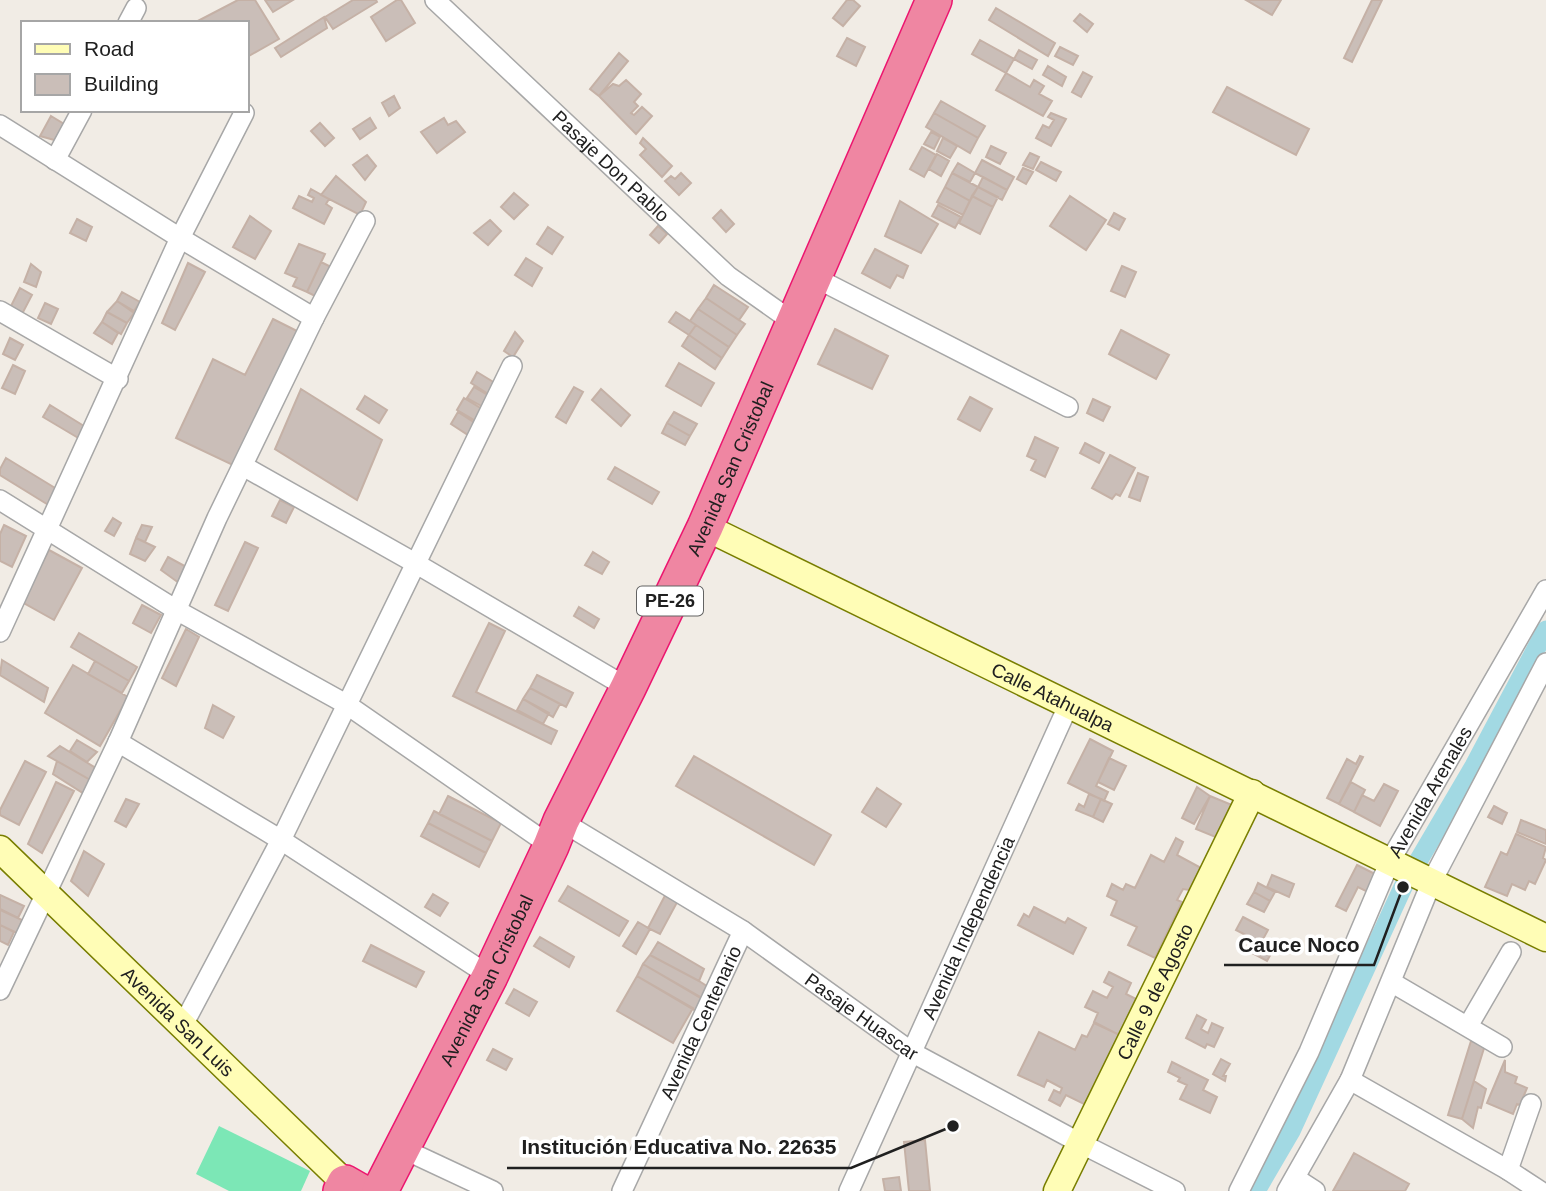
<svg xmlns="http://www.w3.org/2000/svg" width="1546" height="1191" font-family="Arial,sans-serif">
<rect width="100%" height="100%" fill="#f1ece5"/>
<path fill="#7ce7b6" d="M219,1126L310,1171L301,1191H229L196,1174Z"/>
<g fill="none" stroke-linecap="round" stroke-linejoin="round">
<path stroke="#a2d9e3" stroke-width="19" d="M1256,1191L1291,1131L1403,887L1474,766L1546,630"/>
</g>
<path fill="#cabeb8" stroke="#c5b1a6" stroke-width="2" d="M238,0H255L279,39L247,57V23H194Z
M265,0H293L273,12Z
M353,0H376L377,2L333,29L325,17Z
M397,0H401L415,23L386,41L371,17Z
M847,0H853L860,6L843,26L833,18Z
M1246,0H1281L1272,15Z
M1372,0H1382L1352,62L1344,58Z
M996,8L1055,43L1048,56L989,20Z
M1080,14L1093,24L1087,32L1074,21Z
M324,17L327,28L281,57L275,48Z
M847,38L865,47L856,66L837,56Z
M980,40L1014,59L1006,73L972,54Z
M1060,47L1078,56L1073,65L1055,56Z
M1019,50L1037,60L1032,69L1014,59Z
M619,53L628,61L599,96L590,89Z
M1048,66L1066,77L1062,86L1043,75Z
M1083,72L1092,77L1081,97L1072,92Z
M1006,73L1030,87L1034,80L1044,86L1039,94L1052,101L1043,116L996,90Z
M626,80L641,94L634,102L638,106L631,113L634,115L642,107L652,116L636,134L599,96L613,84L619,86Z
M1227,87L1309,129L1296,155L1213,112Z
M394,96L400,108L389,116L382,103Z
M941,101L985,126L978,138L934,113Z
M934,113L978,138L970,153L926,127Z
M1051,113L1066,119L1051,146L1036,138L1043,125L1049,128L1054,120L1048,117Z
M51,116L64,124L58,141L40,136Z
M370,118L376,128L360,139L353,129Z
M444,118L448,125L456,121L465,132L437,153L421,132Z
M320,123L334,138L325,146L311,131Z
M931,132L940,137L934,149L924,144Z
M643,138L672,166L662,177L640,155L646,149L640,143Z
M943,138L957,146L950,158L937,151Z
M991,146L1006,153L1000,164L986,157Z
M922,147L936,155L924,177L910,169Z
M1030,153L1039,157L1033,169L1023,165Z
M937,154L949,161L941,176L929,169Z
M367,155L376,166L365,180L353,165Z
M982,160L1014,177L1007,190L975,173Z
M1041,162L1061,172L1056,181L1036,170Z
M958,163L975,173L970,182L952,173Z
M1023,168L1033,172L1026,184L1017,179Z
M681,173L691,183L679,195L665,181L671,176L675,179Z
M952,173L978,187L970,201L945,187Z
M336,176L366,202L360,215L321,195Z
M983,177L1007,190L1002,200L978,187Z
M945,187L970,201L963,215L937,202Z
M978,187L998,197L993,207L972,196Z
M311,189L329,199L326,204L332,208L324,224L293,208L299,196L312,202L314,198L308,195Z
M514,193L528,205L514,219L501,207Z
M972,196L993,207L980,234L959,223Z
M1070,196L1106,220L1086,250L1050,226Z
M900,201L938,224L921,253L885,236Z
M938,205L961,217L955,228L932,216Z
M721,210L734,224L726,232L713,218Z
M1114,213L1125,219L1119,230L1108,224Z
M250,216L271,231L255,259L233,247Z
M77,219L92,227L86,241L70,233Z
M490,220L501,231L488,245L474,233Z
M658,226L667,234L659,243L650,235Z
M548,227L563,237L552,254L537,244Z
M299,244L325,254L307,292L293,286L297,278L285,273Z
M875,249L908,266L903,278L897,275L890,288L862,273Z
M526,258L542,268L532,286L515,275Z
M321,262L335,269L321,299L307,292Z
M188,263L205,272L175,330L162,323Z
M31,264L41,272L36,287L24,282Z
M1122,266L1136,272L1125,297L1111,291Z
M714,285L748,307L739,320L706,298Z
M20,288L32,295L21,316L9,310Z
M122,292L140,302L134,311L117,301Z
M706,298L745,324L737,335L698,309Z
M117,301L134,313L127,323L107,312Z
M45,303L58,309L51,324L38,318Z
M698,309L737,335L729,347L690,321Z
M107,312L127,323L121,334L102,322Z
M676,312L696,325L689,335L669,322Z
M273,319L301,333L237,467L176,438L213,359L245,375Z
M102,322L118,333L112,344L94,333Z
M696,325L729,347L722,358L689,335Z
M835,329L888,356L872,389L818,364Z
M1121,330L1169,355L1156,379L1109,354Z
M515,332L523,341L513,357L504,351Z
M689,335L722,358L715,369L682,346Z
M10,338L23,345L15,360L3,354Z
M679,363L714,383L701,406L666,386Z
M13,365L25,371L15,394L2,388Z
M477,372L500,386L493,397L471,383Z
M474,387L491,397L485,408L467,398Z
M574,387L583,392L566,423L556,417Z
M301,389L382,440L357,500L275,449Z
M601,389L630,415L621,426L592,400Z
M365,396L387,410L379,423L357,409Z
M970,397L992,409L980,431L958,419Z
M464,398L487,412L481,424L457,410Z
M1093,399L1110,407L1103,421L1087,413Z
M50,405L92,431L85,442L43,417Z
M458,412L475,423L468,435L451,424Z
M674,412L697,424L690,436L667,423Z
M667,423L690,436L685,445L662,433Z
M1035,437L1058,448L1045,477L1031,470L1036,460L1027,456Z
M1085,443L1104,453L1099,463L1080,453Z
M1110,455L1135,468L1120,496L1116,494L1112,499L1092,488Z
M6,458L60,491L50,506L0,475V469Z
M615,467L659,492L652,504L608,479Z
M1138,473L1148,477L1140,501L1129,497Z
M280,500L294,507L286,523L272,516Z
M113,518L121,523L114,536L105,531Z
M4,525L26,536L12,567L0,561V534Z
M142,525L152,527L145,542L136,538Z
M136,538L155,547L145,561L130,554Z
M245,542L258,548L228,611L215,605Z
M49,550L82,568L54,620L22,602Z
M593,552L609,562L602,574L585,565Z
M168,557L192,570L179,583L161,570Z
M142,605L161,615L151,633L133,623Z
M579,607L599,619L594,628L574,616Z
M489,623L505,631L476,692L557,731L551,744L453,696Z
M186,629L199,637L176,686L162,678Z
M79,633L137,667L129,681L71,647Z
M2,660L48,688L44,702L0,675Z
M95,661L129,681L122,693L88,674Z
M73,665L128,697L100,746L45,713Z
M537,675L573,693L566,707L530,688Z
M530,688L560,704L553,717L523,699Z
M523,699L549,713L543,724L517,710Z
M213,705L234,717L223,738L205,728Z
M1090,739L1113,751L1096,786L1108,792L1104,801L1068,783Z
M77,740L97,752L87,762L70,751Z
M60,746L99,770L94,782L48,756Z
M694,756L831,835L814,865L676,786Z
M1360,756L1363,757L1339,804L1327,798L1347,759L1356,764Z
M1109,758L1126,766L1114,790L1098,782Z
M25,761L46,772L19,825L0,815V810Z
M57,761L94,782L86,795L53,774Z
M56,782L74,791L42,853L28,844Z
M1351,782L1365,790L1354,812L1339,804Z
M1384,784L1398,791L1380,826L1354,812L1362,795L1374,801Z
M1197,787L1210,796L1194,824L1182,818Z
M877,788L901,804L886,827L862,812Z
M1089,794L1101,799L1093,817L1076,810L1079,804L1084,807Z
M448,796L501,823L492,841L439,814Z
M1210,796L1232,805L1218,838L1196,829Z
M126,799L139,804L126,827L115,821Z
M1101,799L1112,804L1103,822L1093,817Z
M1494,806L1507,813L1502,824L1488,817Z
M434,811L492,841L486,853L428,823Z
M1521,820L1546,830V844L1517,832Z
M428,823L486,853L479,867L421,836Z
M1516,834L1546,847L1543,858L1546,860L1535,884L1529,881L1525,890L1512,884L1507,896L1485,887L1501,852L1507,855Z
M1176,838L1183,842L1177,855L1201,868L1189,890L1183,889L1177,900L1182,902L1155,958L1128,945L1137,927L1111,915L1117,901L1107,896L1112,884L1123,890L1126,884L1135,888L1151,855L1164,862Z
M84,851L104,864L88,896L71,881Z
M1357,865L1383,878L1374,895L1358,887L1346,911L1336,906Z
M1272,875L1294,884L1289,897L1267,887Z
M1258,883L1275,892L1270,901L1254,892Z
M568,886L628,921L619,936L559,901Z
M669,888L681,895L660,934L648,928Z
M1254,892L1270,901L1264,912L1247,904Z
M433,894L448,903L440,916L425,907Z
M0,895L24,906L18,918L0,909Z
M1034,907L1065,923L1068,918L1086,928L1073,954L1018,925L1024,914L1029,917Z
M0,910L22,920L17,933L0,925Z
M1243,917L1268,930L1261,943L1236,930Z
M638,922L650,929L636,954L623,946Z
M0,925L14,932L8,945L0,941Z
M540,937L574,957L569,967L534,946Z
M658,942L704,969L699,981L650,955Z
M1261,943L1273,950L1267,961L1252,953Z
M371,945L424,972L416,987L363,961Z
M650,955L699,981L713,990L704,1000L643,964Z
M643,964L702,998L696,1011L637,976Z
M1109,972L1131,983L1126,994L1136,999L1119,1035L1094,1022L1098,1013L1085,1007L1093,991L1107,998L1113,987L1104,982Z
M637,976L693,1008L673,1043L617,1011Z
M514,989L537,1002L529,1016L506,1003Z
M1197,1015L1206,1020L1201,1029L1208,1033L1212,1023L1223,1028L1214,1047L1207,1044L1205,1048L1186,1038Z
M1094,1023L1122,1036L1088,1106L1066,1095L1060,1106L1049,1100L1054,1090L1060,1093L1062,1088L1047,1080L1044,1087L1018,1075L1039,1032L1075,1050L1082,1035L1087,1037Z
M1471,1041L1485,1045L1462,1119L1448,1115Z
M493,1049L512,1059L506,1070L487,1060Z
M1221,1059L1230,1064L1223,1076H1226L1225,1081L1213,1074Z
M1505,1060V1072L1517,1077L1515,1083L1527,1088L1520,1105L1517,1104L1513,1114L1487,1103Z
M1172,1062L1208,1080L1203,1090L1217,1097L1210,1113L1180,1099L1187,1085L1178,1081L1180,1078L1168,1072Z
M1474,1081L1486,1089L1481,1108L1478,1107L1473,1128L1462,1119Z
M925,1140L930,1191H909L904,1142Z
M1354,1153L1409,1184L1405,1191H1333Z
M899,1177L901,1191H885L883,1179Z"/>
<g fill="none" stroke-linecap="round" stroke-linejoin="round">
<defs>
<g id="street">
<path id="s1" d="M435,0L728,276L793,322"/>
<path d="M128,23L136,8"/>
<path d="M0,125L180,238L314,318L217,518L118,742L0,990"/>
<path d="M55,160L82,110"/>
<path d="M814,277L1068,407"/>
<path d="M0,311L118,379"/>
<path d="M314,318L365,221"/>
<path d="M243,466L415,563L628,688"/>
<path d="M0,500L178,611L346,704L551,846"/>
<path d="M0,632L180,238L244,113"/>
<path d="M118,742L281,840L490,976"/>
<path id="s2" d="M561,821L743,931L913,1053L1080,1143L1175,1191"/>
<path d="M1391,982L1502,1047"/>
<path d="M183,1025L281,840L512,366"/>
<path d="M1468,1026L1511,952"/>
<path d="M1350,1080L1508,1170L1540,1191"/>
<path d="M401,1148L493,1191"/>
<path d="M1508,1170L1531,1104"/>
<path d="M1295,1178L1315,1191"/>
<path id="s3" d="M622,1191L743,931"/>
<path id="s4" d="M849,1191L1069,704"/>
<path id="s5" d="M1239,1191L1309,1052L1390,861L1546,590"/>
<path d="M1287,1191L1350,1080L1432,881L1546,663"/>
</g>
<g id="secondary">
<path id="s6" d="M705,527L1546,938"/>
<path id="s7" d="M0,849L345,1183"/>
<path id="s8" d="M1057,1191L1252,793"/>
</g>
<g id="highway">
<path d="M341,1191L345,1183L359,1191"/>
<path id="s9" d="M380,1191L490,976L551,846L561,821L628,688L705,527L934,0"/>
</g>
</defs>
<use href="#street" stroke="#a7a7a7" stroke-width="22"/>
<use href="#secondary" stroke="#797e00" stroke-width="29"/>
<use href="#highway" stroke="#ec166f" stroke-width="38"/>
<use href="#street" stroke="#fff" stroke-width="19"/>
<use href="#secondary" stroke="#fffdb6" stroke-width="26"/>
<use href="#highway" stroke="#ef86a2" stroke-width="35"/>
</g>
<g text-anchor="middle" stroke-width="7" stroke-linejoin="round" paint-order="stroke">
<rect fill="#fff" stroke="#636363" stroke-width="2" x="637" y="586.5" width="66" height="29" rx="5"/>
<g font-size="18" font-weight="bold" fill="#202020">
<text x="670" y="607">PE-26</text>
</g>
<g font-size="19" fill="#202020" stroke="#fff">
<text dy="7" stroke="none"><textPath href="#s1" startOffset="242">Pasaje Don Pablo</textPath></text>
<text dy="7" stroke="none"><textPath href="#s9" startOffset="803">Avenida San Cristobal</textPath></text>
<text dy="7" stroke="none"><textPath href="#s6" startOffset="387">Calle Atahualpa</textPath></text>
<text dy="7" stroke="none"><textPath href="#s5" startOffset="443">Avenida Arenales</textPath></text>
<text dy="7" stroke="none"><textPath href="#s4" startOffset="289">Avenida Independencia</textPath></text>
<text dy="7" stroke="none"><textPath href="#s9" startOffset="236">Avenida San Cristobal</textPath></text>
<text dy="7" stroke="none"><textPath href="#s8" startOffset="222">Calle 9 de Agosto</textPath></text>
<text dy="7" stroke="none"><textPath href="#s2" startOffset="359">Pasaje Huascar</textPath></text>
<text dy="7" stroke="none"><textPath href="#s7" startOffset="248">Avenida San Luis</textPath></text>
<text dy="7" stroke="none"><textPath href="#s3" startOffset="186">Avenida Centenario</textPath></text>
</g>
</g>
<path fill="none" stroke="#202020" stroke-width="2.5" d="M1403 887L1374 965H1224M953 1126L851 1168H507"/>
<g fill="#202020" stroke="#fff" stroke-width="2.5">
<circle cx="1403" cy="887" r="7"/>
<circle cx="953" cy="1126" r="7"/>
</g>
<g font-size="21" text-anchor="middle" font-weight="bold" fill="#202020" stroke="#fff" stroke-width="7" stroke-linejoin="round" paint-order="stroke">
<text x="1299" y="952">Cauce Noco</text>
<text x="679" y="1154">Institución Educativa No. 22635</text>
</g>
<rect x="21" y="21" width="228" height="91" fill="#ffffff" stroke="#a6a6a6" stroke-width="2"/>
<rect x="35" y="44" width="35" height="10" fill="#fffdb6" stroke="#a6a6a6" stroke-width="2"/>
<text x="84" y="56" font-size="21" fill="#202020">Road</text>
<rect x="35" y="74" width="35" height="21" fill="#cabeb8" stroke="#a6a6a6" stroke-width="2"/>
<text x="84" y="91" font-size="21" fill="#202020">Building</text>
</svg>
